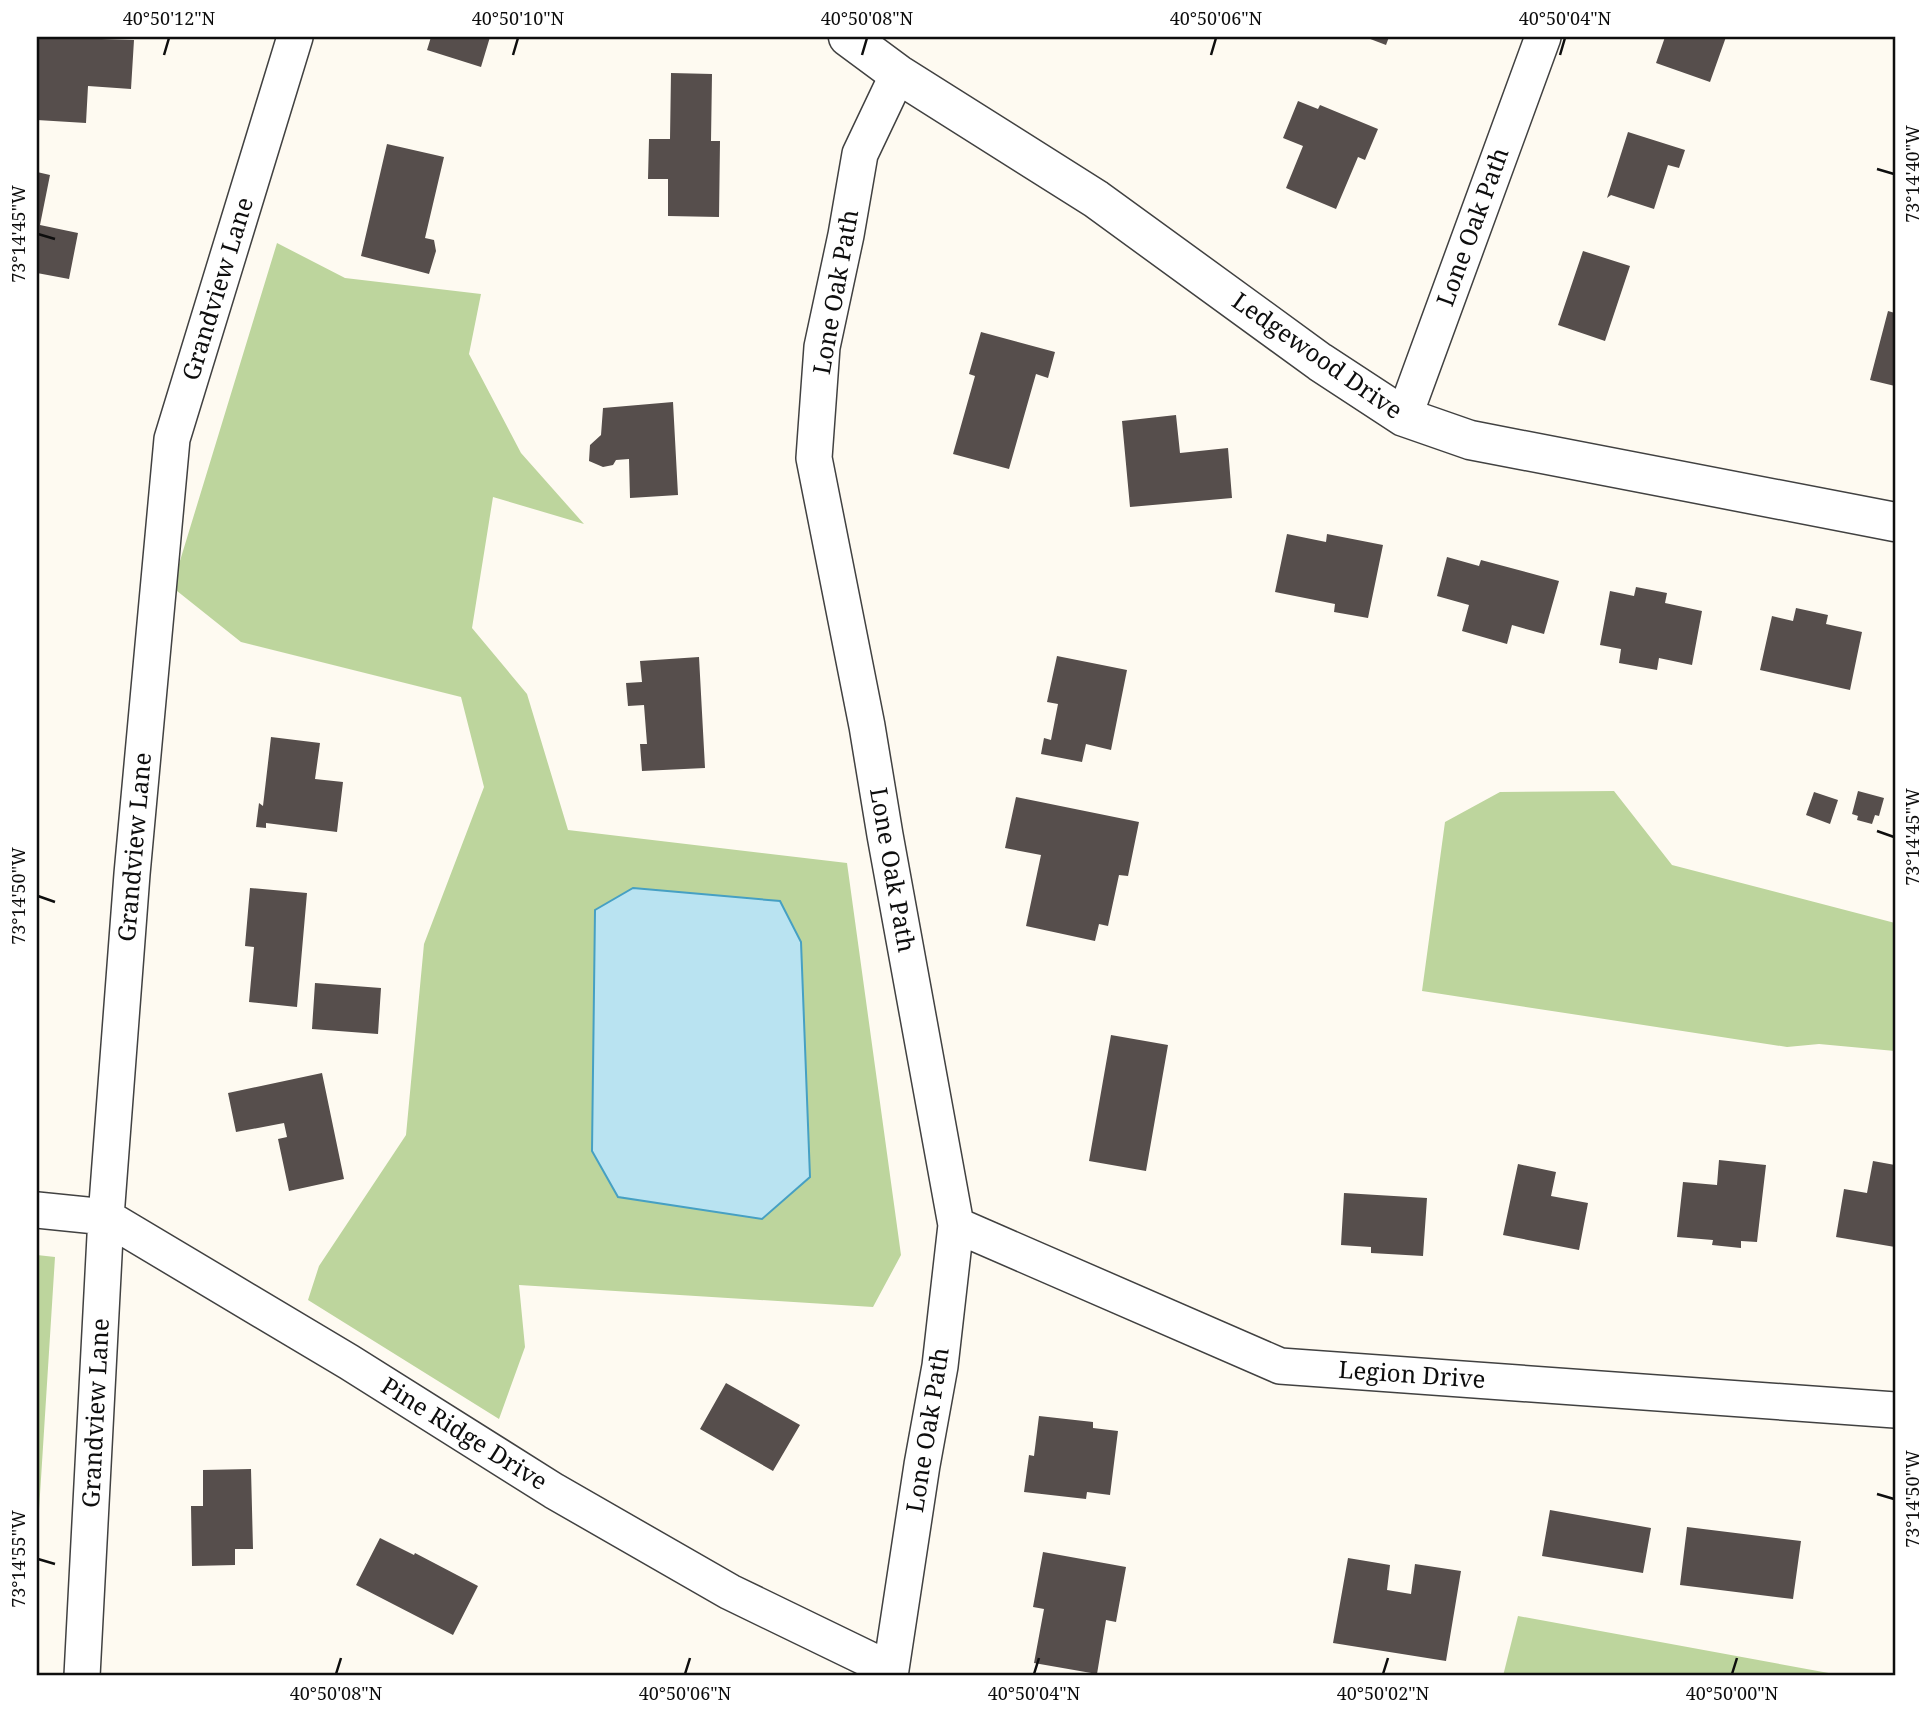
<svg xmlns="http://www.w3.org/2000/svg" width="1932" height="1713" font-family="'Noto Serif',serif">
<rect width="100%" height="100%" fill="#fefaf1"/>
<path fill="#bdd59d" d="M277,243L345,278L481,294L469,354L521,453L584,524L493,497L472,628L527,694L568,830L847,863L901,1255L873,1307L519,1285L525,1347L499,1419L308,1300L319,1266L406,1135L424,944L484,787L461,697L241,642L172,587Z
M1614,791L1672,865L1895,923V1051L1819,1044L1787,1047L1422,991L1445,822L1500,792Z
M37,1255L55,1257L37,1542Z
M1518,1616L1845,1676H1503Z"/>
<path fill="#b9e3f1" stroke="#46a0c3" stroke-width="2" d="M633,888L780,901L801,942L810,1177L762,1219L618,1197L592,1151L595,910Z"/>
<path fill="#564e4c" d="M37,37L134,40L131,89L88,86L86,123L37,120Z
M431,37H490L481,67L427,50Z
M1365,37H1389L1386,45Z
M1665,37H1726L1710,82L1656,63Z
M671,73L712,74L711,141H720L719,217L668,216V179H648L649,139H670Z
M1298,101L1318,109L1320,105L1378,129L1365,160L1358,157L1336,209L1286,188L1303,146L1283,138Z
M1628,132L1685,150L1679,168L1668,165L1654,209L1611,195L1607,198Z
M387,144L444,157L425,238L434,240L436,251L429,274L361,256Z
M37,172L50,175L40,225L78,233L69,279L37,273Z
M1583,251L1630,266L1605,341L1558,325Z
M1888,311L1895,313V386L1870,380Z
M981,332L1055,352L1048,378L1036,374L1009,469L953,454L975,376L969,374Z
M673,402L678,495L630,498L629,459L616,460L613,465L603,467L589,461L590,445L601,435L603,408Z
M1176,415L1180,453L1228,448L1232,498L1130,507L1122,421Z
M1287,534L1326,542L1327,534L1383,545L1368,618L1334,612L1335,604L1275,592Z
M1447,557L1479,566L1481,560L1559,581L1544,634L1512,625L1507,644L1462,631L1469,605L1437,596Z
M1636,587L1667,593L1665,603L1702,611L1692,665L1659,658L1657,670L1619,663L1621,649L1600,645L1610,591L1634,596Z
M1796,608L1828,615L1826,624L1862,632L1850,690L1760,670L1772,616L1793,621Z
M1057,656L1127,670L1111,750L1086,744L1082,762L1041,754L1044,738L1051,740L1058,704L1047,702Z
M699,657L705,768L642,771L640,744H647L644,705L628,706L626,683L642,682L640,661Z
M271,737L320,743L315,779L343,782L337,832L266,823V828L256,827L259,803L263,806Z
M1858,791L1884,798L1879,816L1875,815L1872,824L1857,820L1858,816L1852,814Z
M1814,792L1838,800L1830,824L1806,815Z
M1016,797L1139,822L1128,876L1119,875L1108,926L1099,924L1095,941L1026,926L1041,855L1005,848Z
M250,888L307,893L297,1007L249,1002L254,947L245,946Z
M315,983L381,988L378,1034L312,1029Z
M1111,1035L1168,1045L1146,1171L1089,1161Z
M322,1073L344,1179L289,1191L278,1139L287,1137L284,1123L236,1132L228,1093Z
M1719,1160L1766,1165L1757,1242L1741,1241V1248L1712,1245L1713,1240L1677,1237L1683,1182L1717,1185Z
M1873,1161L1895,1165V1247L1836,1237L1844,1189L1867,1193Z
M1518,1164L1556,1172L1551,1196L1588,1203L1579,1250L1503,1235Z
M1344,1193L1427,1198L1423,1256L1371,1253V1247L1341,1245Z
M726,1383L800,1425L773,1471L700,1429Z
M1039,1416L1093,1422V1428L1118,1431L1110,1495L1087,1492L1086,1499L1024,1492L1029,1455L1034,1456Z
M251,1469L253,1549H235V1565L192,1566L191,1506H203V1470Z
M1550,1510L1651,1528L1643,1573L1542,1556Z
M1687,1527L1801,1541L1793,1599L1680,1585Z
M380,1538L414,1555L415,1553L478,1586L453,1635L356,1585Z
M1043,1552L1126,1567L1116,1622L1106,1620L1097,1674L1034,1663L1044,1609L1033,1607Z
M1348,1558L1390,1565L1387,1590L1411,1594L1415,1564L1461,1571L1446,1661L1333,1643Z"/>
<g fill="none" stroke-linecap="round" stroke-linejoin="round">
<defs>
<path id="minor" d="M1404,417L1543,37
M37,1210L106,1217L349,1362L554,1491L730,1592L891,1670
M956,1225L1280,1366L1895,1410
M82,1676L106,1217L132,874L172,439L295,37
M890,1676L922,1465L940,1366L956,1225L885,835L867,726L814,458L822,347L846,235L860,154L898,74"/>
<path id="tertiary" d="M848,37L898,74L1096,199L1320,362L1404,417L1470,440L1895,522"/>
</defs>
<use href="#minor" stroke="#414141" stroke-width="38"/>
<use href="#tertiary" stroke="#414141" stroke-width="41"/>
<use href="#minor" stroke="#fff" stroke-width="35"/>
<use href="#tertiary" stroke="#fff" stroke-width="38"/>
</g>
<path fill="none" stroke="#0e0e0e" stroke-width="2.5" d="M164,55L169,38M513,55L518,38M862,55L867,38M1211,55L1216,38M1560,55L1565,38M1877,169L1894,174M38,234L55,239M1877,831L1894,837M38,896L55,902M1877,1494L1894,1499M38,1559L55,1564M336,1674L341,1658M685,1674L690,1658M1034,1674L1039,1658M1383,1674L1388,1658M1732,1674L1737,1658"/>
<g text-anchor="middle" stroke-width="7" stroke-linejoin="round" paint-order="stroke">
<g font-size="24" fill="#0e0e0e" stroke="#fff">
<text transform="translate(1473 227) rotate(-70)" y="8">Lone Oak Path</text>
<text transform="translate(218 289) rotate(-73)" y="8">Grandview Lane</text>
<text transform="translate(836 292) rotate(-80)" y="8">Lone Oak Path</text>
<text transform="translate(1317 356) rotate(35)" y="8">Ledgewood Drive</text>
<text transform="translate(135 847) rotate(-85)" y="8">Grandview Lane</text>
<text transform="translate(892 870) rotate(80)" y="8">Lone Oak Path</text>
<text transform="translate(1412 1375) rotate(4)" y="8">Legion Drive</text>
<text transform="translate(96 1413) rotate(-87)" y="8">Grandview Lane</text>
<text transform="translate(928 1430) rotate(-81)" y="8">Lone Oak Path</text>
<text transform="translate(464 1434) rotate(32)" y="8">Pine Ridge Drive</text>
</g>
</g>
<rect width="1932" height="1713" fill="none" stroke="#ffffff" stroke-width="77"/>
<rect x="38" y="38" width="1856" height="1636" fill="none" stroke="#0e0e0e" stroke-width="2.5"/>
<g font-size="18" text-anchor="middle" fill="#0e0e0e">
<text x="169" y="25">40°50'12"N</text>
<text x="518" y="25">40°50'10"N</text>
<text x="867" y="25">40°50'08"N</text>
<text x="1216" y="25">40°50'06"N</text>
<text x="1565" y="25">40°50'04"N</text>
<text transform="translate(1913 174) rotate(-90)" y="6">73°14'40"W</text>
<text transform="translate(19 234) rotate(-90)" y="6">73°14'45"W</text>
<text transform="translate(1913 837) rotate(-90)" y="6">73°14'45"W</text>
<text transform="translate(19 896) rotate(-90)" y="6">73°14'50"W</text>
<text transform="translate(1913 1499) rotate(-90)" y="6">73°14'50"W</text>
<text transform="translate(19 1559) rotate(-90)" y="6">73°14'55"W</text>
<text x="336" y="1700">40°50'08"N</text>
<text x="685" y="1700">40°50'06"N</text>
<text x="1034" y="1700">40°50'04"N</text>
<text x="1383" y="1700">40°50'02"N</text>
<text x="1732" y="1700">40°50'00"N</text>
</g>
</svg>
